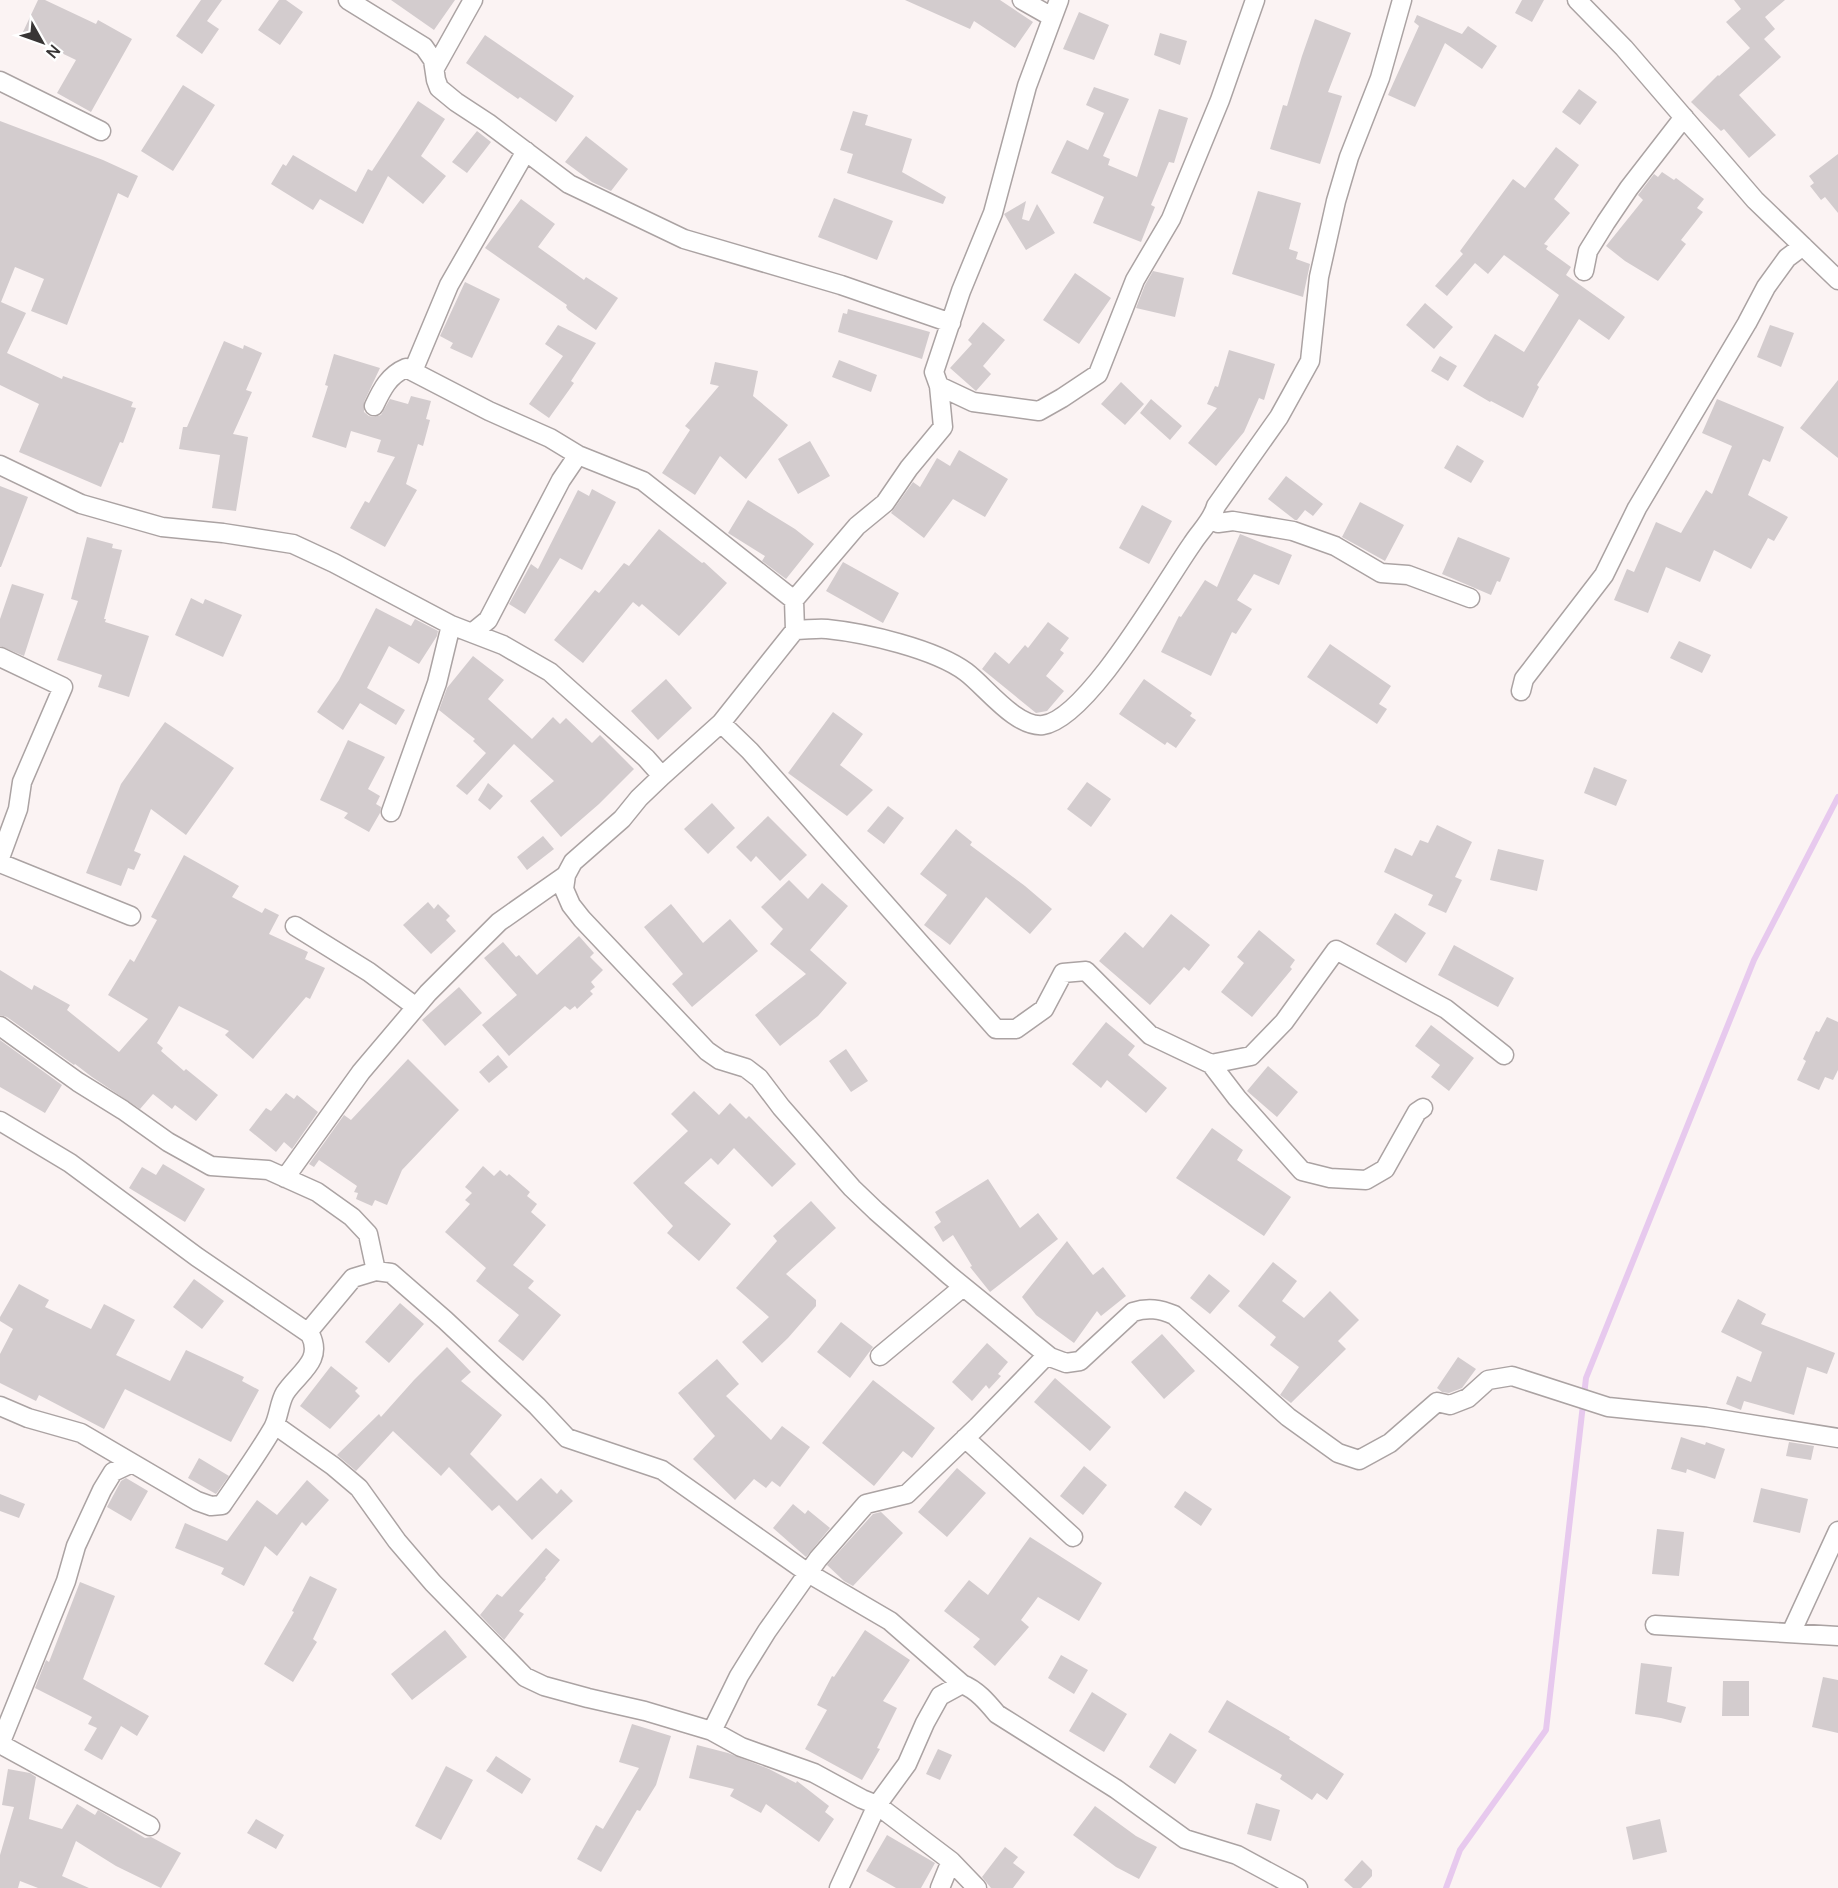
<svg xmlns="http://www.w3.org/2000/svg" width="1838" height="1888" font-family="Manrope,sans-serif">
<rect width="100%" height="100%" fill="#fbf3f3"/>
<g fill="none" stroke-linecap="round" stroke-linejoin="round">
<path stroke="#e7c9ee" stroke-width="6" d="M1446,1888L1460,1850L1546,1730L1586,1378L1754,960L1838,797"/>
</g>
<path fill="#d3ccce" d="M38,0H45L96,24L98,20L132,39L91,112L57,93L76,60L22,34Z
M201,0H222L207,21L219,29L202,54L176,36Z
M279,0H286L303,12L280,45L258,30Z
M391,0H455L434,30Z
M905,0H1000L1033,22L1015,48L974,21L970,29Z
M1522,0H1544L1532,22L1515,13Z
M1734,0H1785L1765,17L1775,29L1764,39L1781,57L1739,95L1776,135L1749,158L1724,129L1721,131L1691,102L1718,75L1719,76L1750,48L1726,22L1741,9Z
M1079,12L1109,25L1094,60L1063,49Z
M1417,15L1462,34L1468,26L1497,46L1482,69L1445,43L1415,107L1388,95L1419,26L1414,22Z
M1315,19L1351,33L1328,92L1342,96L1320,164L1270,149L1283,105L1287,106L1302,56Z
M1160,33L1187,41L1180,65L1154,55Z
M485,35L574,96L556,122L520,97L518,99L466,63Z
M183,85L215,105L173,171L141,151Z
M1094,87L1129,99L1103,156L1110,159L1108,165L1137,177L1159,109L1188,118L1174,163L1169,162L1151,205L1155,207L1141,242L1093,223L1104,197L1051,173L1067,140L1088,150L1104,113L1086,105Z
M1579,89L1597,102L1580,125L1562,112Z
M418,101L445,119L421,156L446,176L423,204L388,176L363,224L320,199L313,210L271,184L283,164L286,166L293,155L356,192L368,169L372,171Z
M853,111L868,115L865,125L912,139L902,172L946,197L943,204L847,173L853,154L840,150Z
M0,121L103,160L138,176L128,198L118,193L67,325L31,311L44,279L15,267L1,302L26,313L7,353L62,379L63,376L133,402L131,407L136,408L123,443L120,442L101,487L19,452L39,404L0,385Z
M477,131L491,142L467,173L452,162Z
M586,136L628,169L611,191L592,182L565,162Z
M1556,147L1579,165L1554,199L1570,213L1544,244L1548,246L1546,249L1571,267L1566,275L1625,317L1609,340L1579,319L1537,385L1539,387L1523,418L1491,401L1490,402L1463,386L1495,334L1524,352L1559,295L1504,255L1488,274L1475,263L1447,296L1435,286L1463,254L1460,251L1513,179L1525,188Z
M1838,154V213L1825,197L1821,200L1810,186L1814,183L1809,176Z
M1662,172L1674,180L1676,178L1704,199L1697,208L1703,212L1681,240L1686,244L1658,281L1625,261L1606,246L1643,200L1638,195L1654,174L1658,177Z
M1258,191L1301,203L1289,249L1298,252L1296,259L1310,264L1303,297L1232,274Z
M834,198L893,221L877,260L818,237Z
M521,199L555,224L538,247L584,280L586,277L618,298L596,330L568,310L566,307L567,305L485,248Z
M1026,201L1022,219L1029,221L1037,204L1055,233L1026,250L1004,214Z
M1153,271L1184,278L1175,317L1136,308L1145,285Z
M1075,273L1111,298L1079,344L1043,320Z
M465,282L500,299L472,358L450,348L453,343L440,336Z
M1425,303L1453,327L1434,349L1406,325Z
M848,309L930,332L922,359L838,332L843,313L847,314Z
M983,322L1005,340L983,366L991,374L976,391L950,368L972,344L968,340Z
M558,325L596,343L571,381L574,383L549,418L529,404L563,356L545,344Z
M1770,325L1794,333L1781,367L1757,357Z
M224,341L243,349L244,345L262,353L246,390L252,392L233,434L248,437L236,511L212,508L220,455L179,449L183,427H187Z
M1229,350L1275,364L1264,400L1259,398L1244,432L1216,466L1188,443L1217,408L1207,404L1215,386L1218,387Z
M334,354L380,368L364,402V412L369,416L374,417L381,415L390,399L408,404L411,396L431,401L426,419L430,420L423,446L418,444L406,484L417,490L385,547L350,528L365,501L369,503L395,457L377,452L381,440L351,431L346,448L312,437L328,386L325,385Z
M1440,356L1457,366L1448,381L1431,371Z
M839,360L877,375L871,392L832,377Z
M715,362L758,371L753,396L788,425L746,479L720,456L695,495L662,473L690,430L685,426L719,386L710,384Z
M1838,380V458L1800,428Z
M1121,382L1144,404L1125,425L1101,404Z
M1151,399L1182,426L1170,440L1140,413Z
M1717,399L1784,427L1770,462L1763,459L1748,495L1788,517L1774,541L1768,538L1751,569L1714,550L1700,582L1666,567L1648,613L1614,600L1627,569L1634,572L1656,522L1681,533L1706,490L1712,494L1732,446L1702,433Z
M810,441L830,476L798,494L778,459Z
M1457,445L1484,461L1471,483L1444,468Z
M959,450L1008,479L985,517L953,499L924,538L891,513L913,482L920,487L937,458L950,466Z
M1286,476L1323,504L1313,516L1305,510L1297,520H1295L1268,499Z
M0,486L28,497L1,567H0Z
M592,489L616,502L582,570L560,558L525,614L509,604L531,564L538,569L578,490L589,496Z
M748,500L795,529L814,544L786,579L762,561L765,556L728,533Z
M1360,502L1404,525L1385,561L1342,537Z
M1142,505L1172,521L1149,564L1119,548Z
M659,529L702,563L704,562L727,583L679,636L642,604L639,607L633,602L583,663L554,640L595,590L599,593L624,563L629,566Z
M1240,534L1292,555L1279,585L1254,574L1237,600L1252,609L1236,634L1232,632L1211,676L1161,652L1179,616L1181,617L1205,580L1217,587Z
M87,537L113,544L112,548L122,550L104,619H106L105,622L149,636L129,697L98,687L102,675L57,660L78,601L71,599Z
M1458,537L1510,558L1500,582L1497,581L1491,595L1442,574Z
M843,562L899,593L883,623L826,591Z
M12,584L44,594L24,656L0,646V619Z
M191,598L203,604L205,599L242,615L223,657L175,635Z
M376,608L411,626L415,619L438,631L437,636L419,664L389,646L367,688L405,710L396,725L360,703L343,730L317,712L339,680Z
M1048,622L1069,638L1060,650L1064,653L1046,676L1064,691L1047,711L1036,713L982,669L995,652L1009,664L1025,645L1028,648Z
M1679,641L1711,655L1702,673L1670,658Z
M1330,644L1391,686L1379,704L1387,709L1377,724L1307,677Z
M473,656L504,680L488,699L532,739L553,717L560,724L566,718L592,743L600,735L634,769L599,804L561,837L530,801L554,781L514,744L467,795L456,786L486,753L473,741L475,739L439,710L447,688Z
M666,679L692,708L658,740L631,711Z
M1144,679L1192,713L1190,716L1196,720L1176,748L1167,742L1165,745L1119,714Z
M833,712L863,734L840,765L873,790L847,816L788,773Z
M165,722L234,768L186,835L151,809L134,851L141,854L134,870L128,868L121,886L86,873L121,784Z
M348,740L385,757L368,789L380,796L376,804L381,807L380,813L369,832L344,818L348,813L320,800Z
M1594,767L1627,780L1616,806L1584,793Z
M1087,782L1111,799L1091,827L1067,809Z
M488,783L503,796L490,810L478,800Z
M712,803L735,828L708,854L684,829Z
M888,806L904,818L884,844L867,831Z
M768,816L807,855L780,881L756,856L751,862L736,847Z
M1437,825L1472,842L1455,877L1462,880L1446,913L1428,905L1433,895L1384,872L1395,848L1412,856L1420,840L1428,843Z
M956,829L972,842L970,845L1025,886L1052,909L1030,934L986,897L950,945L924,925L947,895L920,874Z
M543,836L554,849L527,870L517,857Z
M1498,849L1544,860L1537,891L1490,880Z
M184,855L239,886L232,897L262,913L265,908L279,915L269,934L308,952L305,959L325,968L310,999L306,997L253,1059L225,1035L229,1031L179,1006L157,1043L163,1048L161,1051L184,1071L186,1069L218,1095L196,1121L175,1105L172,1109L153,1094L140,1109L92,1077L75,1064L74,1065L7,1017L0,1015V970L32,990L34,985L70,1005L67,1010L119,1052L148,1019L108,995L130,959L134,962L157,920L151,917Z
M789,880L808,899L822,883L848,906L810,950L847,983L818,1016L780,1046L755,1015L806,974L770,944L783,929L761,907Z
M428,902L434,909L438,904L450,916L446,920L456,931L431,954L403,925Z
M671,904L703,943L730,919L758,951L692,1007L672,984L683,974L644,927Z
M1395,913L1426,933L1406,963L1376,944Z
M1171,914L1210,945L1189,971L1184,967L1150,1005L1099,961L1125,932L1143,948Z
M1259,930L1295,960L1290,967L1292,969L1252,1017L1221,992L1244,963L1237,957Z
M579,936L594,953L590,957L603,970L591,982L595,987L590,991L593,994L577,1009L575,1006L570,1010L565,1006L509,1056L482,1025L517,995L484,958L503,942L516,957L519,955L537,975Z
M1454,945L1514,978L1498,1007L1438,975Z
M459,987L482,1013L445,1046L422,1020Z
M1827,1017L1838,1022V1070L1833,1080L1825,1077L1819,1090L1797,1080L1806,1061L1803,1059L1816,1031L1819,1032Z
M1106,1022L1135,1046L1128,1055L1167,1088L1146,1113L1107,1080L1101,1088L1072,1064Z
M1431,1025L1474,1058L1449,1091L1431,1077L1440,1065L1415,1046Z
M0,1040L62,1085L45,1113L0,1087Z
M846,1049L868,1081L851,1092L829,1061Z
M498,1055L508,1067L489,1083L479,1072Z
M408,1059L459,1110L402,1170L387,1205L375,1200L372,1206L356,1199L358,1193L354,1192L357,1186L319,1160L314,1167L309,1164L344,1115L351,1120Z
M1268,1066L1298,1092L1277,1117L1247,1091Z
M694,1091L719,1115L730,1103L746,1119L749,1116L796,1164L772,1187L734,1148L718,1165L711,1158L684,1183L731,1224L699,1261L667,1233L673,1226L633,1183L688,1131L671,1114Z
M286,1093L294,1099L297,1095L318,1112L292,1149L284,1142L276,1152L249,1130L266,1108L271,1111Z
M1212,1128L1243,1150L1237,1160L1291,1197L1264,1236L1176,1178Z
M163,1164L205,1189L185,1222L129,1188L142,1167L156,1175Z
M483,1166L494,1176L500,1170L507,1176L509,1174L530,1192L527,1196L537,1204L531,1212L546,1225L513,1265L534,1281L528,1288L561,1315L523,1361L498,1341L519,1315L476,1281L486,1268L445,1232L470,1204L465,1200L472,1193L465,1187Z
M988,1179L1020,1228L1038,1213L1058,1239L990,1292L970,1267L972,1266L953,1235L943,1242L934,1227L941,1222L935,1212Z
M811,1201L836,1228L786,1274L816,1300V1306L788,1338L762,1363L742,1342L769,1317L736,1288L777,1241L773,1236Z
M1067,1241L1093,1275L1103,1267L1126,1296L1101,1316L1097,1311L1074,1343L1036,1315L1022,1297Z
M1273,1262L1297,1281L1282,1301L1304,1318L1330,1291L1359,1320L1338,1341L1346,1349L1291,1403L1280,1395L1299,1367L1270,1345L1276,1337L1238,1306Z
M1209,1274L1230,1291L1210,1314L1190,1298Z
M194,1279L224,1301L202,1329L173,1307Z
M19,1284L49,1300L45,1307L91,1329L104,1304L135,1320L116,1355L170,1381L186,1350L244,1377L242,1381L259,1390L231,1442L125,1389L104,1429L39,1395L36,1401L0,1383V1354L13,1329L0,1321V1317Z
M1738,1299L1766,1314L1761,1324L1835,1353L1827,1374L1807,1367L1794,1415L1744,1401L1741,1410L1726,1404L1737,1376L1751,1382L1762,1352L1721,1332Z
M400,1303L424,1324L389,1363L365,1342Z
M841,1322L873,1347L850,1378L817,1352Z
M1162,1334L1195,1371L1164,1399L1131,1362Z
M987,1343L1008,1362L998,1374L1001,1376L989,1389L986,1385L972,1401L952,1382Z
M447,1347L471,1372L461,1381L502,1415L470,1454L517,1501L541,1478L557,1494L561,1489L573,1501L532,1540L499,1505L492,1511L449,1467L441,1476L393,1431L356,1471L337,1455L379,1414L381,1417L414,1380Z
M1458,1357L1476,1369L1462,1388L1449,1393L1442,1392L1437,1388Z
M717,1359L739,1384L726,1396L771,1440L782,1426L810,1447L780,1487L772,1481L766,1488L754,1479L735,1500L693,1459L715,1436L678,1393Z
M331,1366L358,1388L355,1391L360,1396L330,1429L300,1406Z
M1055,1378L1111,1427L1090,1451L1034,1402Z
M873,1380L935,1428L912,1458L903,1451L874,1486L822,1443Z
M1681,1437L1705,1445L1706,1442L1725,1449L1715,1479L1687,1469L1686,1473L1671,1469Z
M1789,1442L1814,1446L1811,1460L1786,1456Z
M199,1458L229,1476L216,1494L188,1478Z
M1084,1466L1107,1485L1083,1515L1060,1496Z
M957,1468L986,1493L947,1537L918,1512Z
M126,1478L148,1491L131,1521L107,1507L121,1481Z
M307,1480L329,1500L306,1526L302,1522L277,1556L265,1546L244,1586L221,1574L224,1568L175,1548L185,1523L227,1541L257,1500L277,1515Z
M1761,1488L1808,1499L1800,1533L1753,1522Z
M1185,1491L1212,1509L1201,1526L1174,1507Z
M0,1494L25,1504L19,1518L0,1511Z
M793,1504L805,1514L808,1510L830,1528L806,1557L773,1528Z
M881,1512L903,1533L853,1586L844,1581L827,1565L873,1514Z
M1657,1529L1684,1532L1679,1576L1652,1574Z
M1030,1537L1102,1583L1079,1621L1038,1597L1021,1620L1029,1627L995,1666L973,1647L980,1639L944,1611L969,1580L988,1595Z
M546,1548L560,1560L545,1578L546,1579L519,1611L524,1614L504,1640L480,1615L497,1594L502,1597Z
M310,1576L337,1589L313,1639L317,1642L293,1682L264,1664L294,1612L292,1611Z
M80,1582L115,1596L83,1679L149,1716L137,1736L121,1726L102,1760L84,1750L97,1728L88,1724L92,1717L35,1688L46,1660L49,1662Z
M445,1630L467,1657L412,1700L391,1674Z
M865,1630L910,1660L883,1701L897,1708L877,1748L880,1749L862,1780L805,1749L827,1710L817,1705L832,1676L834,1677Z
M1061,1655L1088,1670L1074,1694L1048,1678Z
M1641,1663L1672,1667L1667,1702L1686,1707L1681,1723L1661,1718L1635,1714Z
M1823,1677L1838,1680V1733L1812,1727Z
M1723,1681H1749V1716H1722Z
M1092,1692L1127,1714L1104,1752L1069,1731Z
M1227,1700L1290,1737L1289,1739L1344,1774L1327,1800L1317,1793L1312,1800L1280,1779L1282,1775L1208,1732Z
M632,1724L671,1736L656,1785L640,1811L637,1810L601,1872L577,1859L596,1825L603,1829L639,1768L619,1762Z
M1170,1733L1197,1750L1175,1784L1149,1767Z
M697,1745L728,1753L769,1769L796,1783L797,1781L829,1806L825,1812L834,1819L819,1842L766,1804L761,1813L730,1796L734,1789L689,1778Z
M938,1749L952,1755L940,1780L926,1774Z
M496,1756L531,1779L522,1794L486,1771Z
M446,1766L473,1780L441,1840L415,1826Z
M8,1769L30,1773L36,1777L29,1819L62,1829L77,1804L95,1815L98,1810L145,1838L151,1837L181,1853L161,1888L116,1866L76,1841L62,1876L89,1888H38L20,1881L18,1888H0V1855L14,1807L2,1805Z
M1256,1803L1280,1810L1271,1841L1247,1834Z
M1095,1806L1136,1836L1157,1847L1139,1879L1116,1867L1073,1835Z
M256,1819L284,1835L276,1849L247,1833Z
M1660,1819L1667,1852L1633,1860L1626,1827Z
M887,1835L935,1863L921,1888H896L866,1871Z
M1005,1847L1018,1857L1013,1863L1025,1872L1013,1888H991L982,1877Z
M1362,1860L1372,1870V1876L1361,1888H1353L1344,1880Z"/>
<g fill="none" stroke-linecap="round" stroke-linejoin="round">
<defs>
<path id="street" d="M348,0L424,47L433,60L436,80L439,88L456,102L488,123L569,184L684,239L841,285L951,323
M1022,0L1052,17
M1059,0L1027,86L993,213L961,291L934,372L939,386L943,427L909,468L885,503L857,526L794,600L795,630L721,723L662,776L639,798L622,819L573,862L566,875L564,889L571,905L582,919L707,1051L720,1060L746,1068L759,1078L781,1107L852,1188L876,1211L949,1275L1050,1357L1066,1363L1080,1361L1133,1312C1148,1307 1160,1309 1174,1315L1288,1417L1338,1453L1359,1460L1390,1443L1437,1402L1450,1405L1468,1398L1488,1380L1512,1376L1608,1407L1706,1417L1838,1438
M1577,0L1624,48L1755,200L1838,280
M435,68L473,0
M0,81L101,131
M1584,271L1588,251L1606,222L1629,188L1684,117
M413,371L449,285L526,151
M939,386L973,402L1039,411L1062,398L1098,374L1135,280L1171,219L1220,100L1255,0
M374,406C382,389 389,375 406,368L489,411L550,438L578,455L643,481L794,600
M0,465L81,504L162,527L223,533L293,544L334,563L451,625L503,645L550,672L646,758L662,776
M1213,516L1218,523L1233,521L1293,531L1335,546L1381,573L1408,575L1470,598
M795,630C806,630 817,628 827,629C866,633 935,649 966,672C986,687 1016,728 1043,725C1088,719 1165,582 1192,544C1200,531 1212,521 1216,506L1279,417L1310,361L1319,277L1336,201L1349,157L1380,78L1402,0
M472,633L488,620L561,480L578,455
M0,657L63,687L22,782L18,809L0,858
M1521,691L1524,679L1604,575L1637,508L1747,323L1766,287L1787,258L1803,246
M721,723L750,751L996,1029H1016L1044,1009L1063,973L1086,971L1150,1035L1211,1064L1251,1056L1284,1022L1336,950L1446,1009L1504,1055
M391,812L437,683L451,625
M0,863L131,916
M295,926L369,972L416,1007
M0,1026L78,1082L123,1110L168,1142L211,1166L268,1170L317,1192L352,1217L368,1234L376,1271
M1211,1064L1237,1098L1302,1171L1330,1178L1366,1180L1385,1169L1417,1112L1423,1108
M0,1121L70,1163L197,1257L310,1334C324,1361 298,1373 285,1393C279,1403 279,1417 273,1428C258,1454 239,1480 222,1505L211,1506L197,1501L81,1433L28,1418L0,1406
M285,1178L361,1072L428,993L499,922L566,875
M308,1332L353,1278L376,1271L391,1273L445,1320L537,1406L567,1438L662,1470L808,1573L890,1621L962,1684C977,1690 987,1702 997,1714L1116,1789L1185,1839L1237,1855L1298,1888
M880,1356L963,1287
M275,1425L333,1466L359,1488L397,1541L433,1583L525,1677L544,1686L588,1698L645,1711L712,1731L741,1747L814,1773L862,1799L877,1805L951,1861L940,1888
M965,1438L1073,1537
M1655,1625L1838,1636
M1791,1633L1838,1531
M712,1731L739,1676L767,1631L818,1559L866,1504L907,1494L977,1427L1047,1355
M0,1744L66,1581L76,1546L102,1490L113,1472L132,1463
M0,1744L150,1826
M951,1861L977,1888
M839,1888L877,1805L907,1764L925,1723L940,1696L962,1684"/>
</defs>
<use href="#street" stroke="#aba3a3" stroke-width="21"/>
<use href="#street" stroke="#fff" stroke-width="18"/>
</g>
<g transform="translate(42 42) rotate(130)" stroke="#ffffff" stroke-width="4.5" paint-order="stroke">
<path d="M0-4.5L10 22L0 15L-10 22Z" fill="#383535"/>
<text y="-9" font-size="16" font-weight="bold" text-anchor="middle" fill="#383535">N</text>
</g>
</svg>
